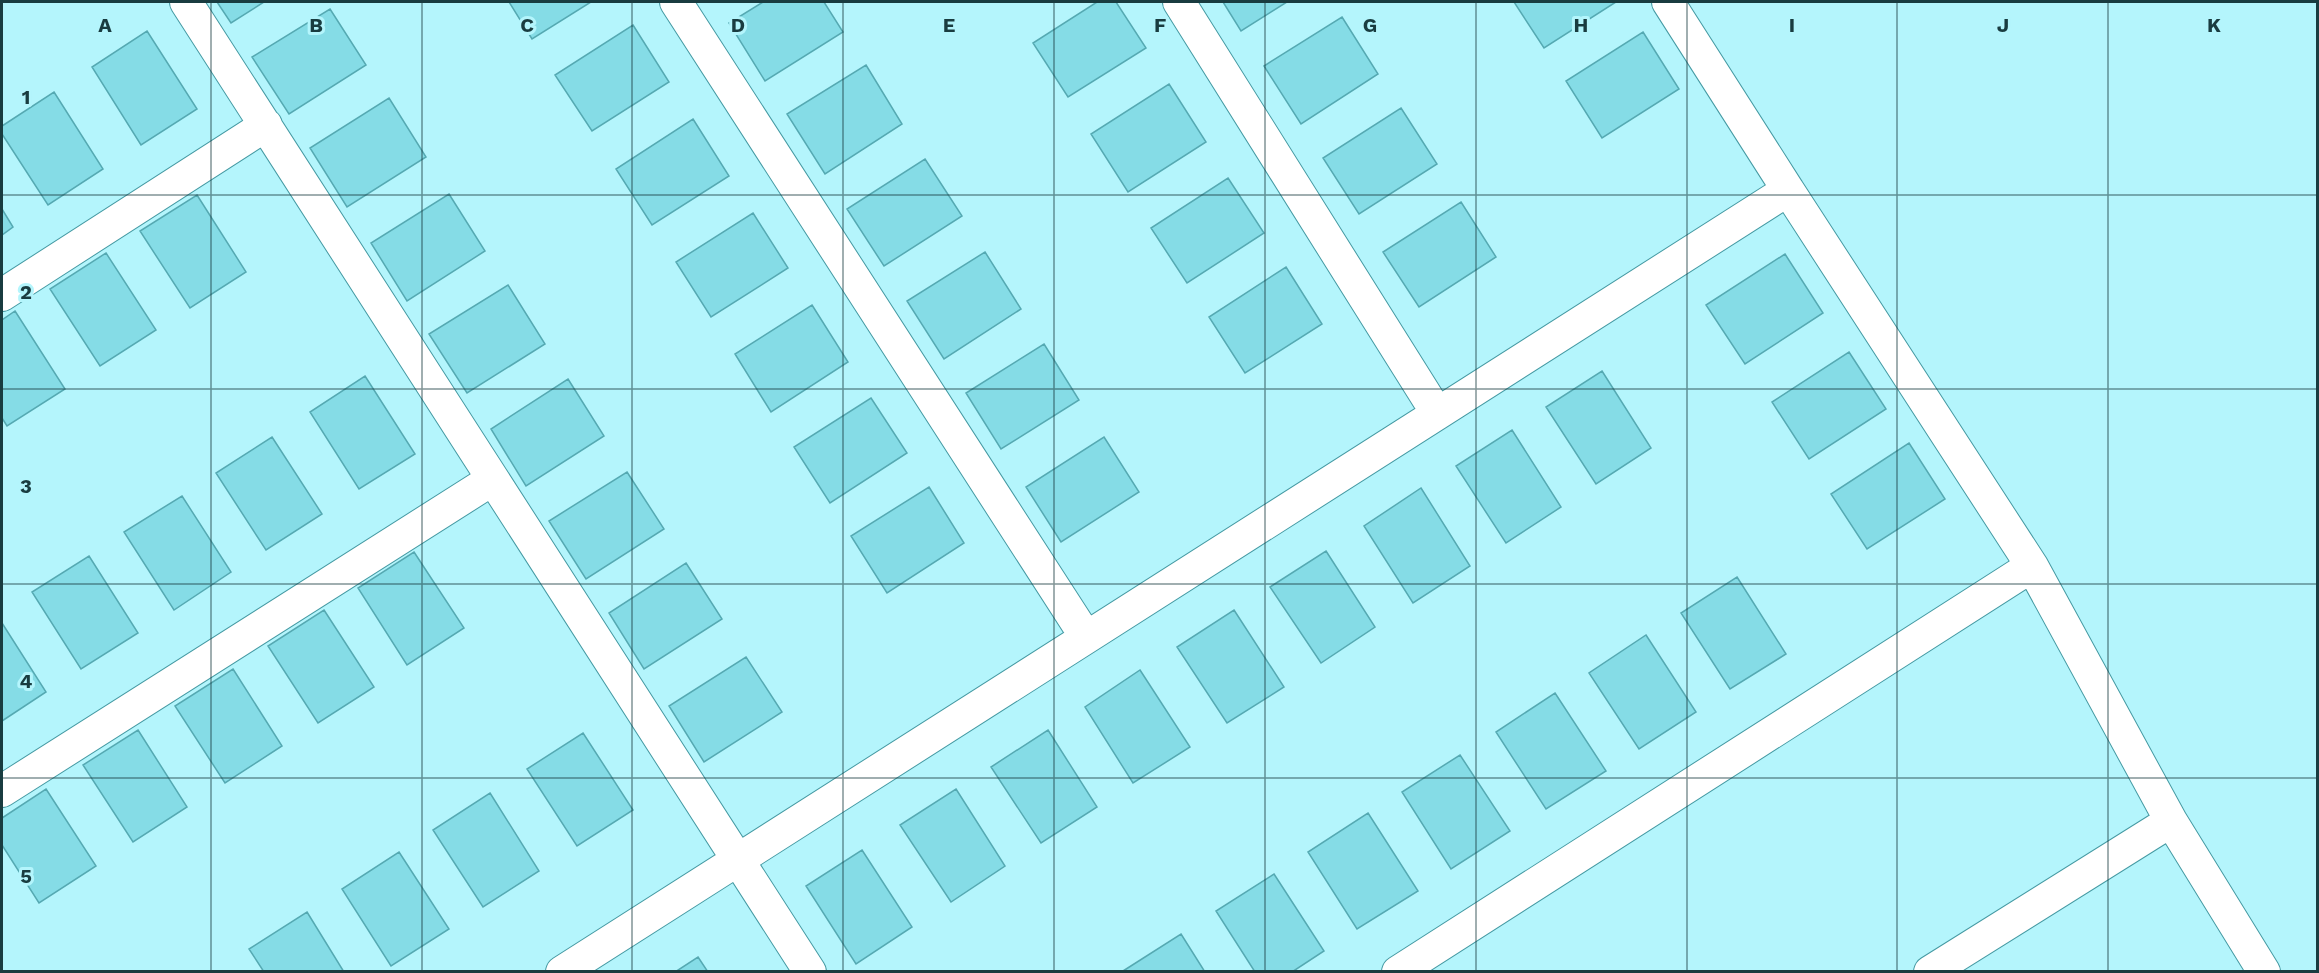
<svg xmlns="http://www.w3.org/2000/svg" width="2319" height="973" font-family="'Work Sans',sans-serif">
<rect width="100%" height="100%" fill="#b4f5fc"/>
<path fill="#85dce6" stroke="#55a9b2" stroke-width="1.5" d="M217,2H264L231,23Z
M509,2H591L532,39Z
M763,2H824L843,32L765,81L729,23Z
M1097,2H1116L1146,48L1068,97L1033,43Z
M1223,2H1287L1241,31Z
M1514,2H1616L1544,48Z
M330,9L366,65L289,114L252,57Z
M1342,17L1378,74L1301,124L1264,66Z
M633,25L669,82L592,131L555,75Z
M147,31L197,109L141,145L92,67Z
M1643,32L1679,89L1602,138L1566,81Z
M866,65L902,124L825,174L787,114Z
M1169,84L1206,142L1128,192L1091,134Z
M54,92L103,169L48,205L2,134V126Z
M389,98L426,157L347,207L310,148Z
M1401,108L1437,164L1359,214L1323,158Z
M693,119L729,176L652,225L616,169Z
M925,159L962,216L884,266L847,209Z
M1228,178L1264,233L1187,283L1151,228Z
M449,194L485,251L407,301L371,243Z
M197,195L246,272L190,308L140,231Z
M1461,202L1496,257L1419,307L1383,252Z
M2,209L13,227L2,235Z
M753,213L788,268L711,317L676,262Z
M985,252L1021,309L944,359L907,301Z
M106,253L156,330L100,366L50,289Z
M1785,254L1823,313L1745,364L1706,305Z
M1286,267L1322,324L1245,373L1209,317Z
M508,285L545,344L467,393L429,334Z
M812,305L848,362L771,412L735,354Z
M15,311L65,389L7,426L2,418V320Z
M1044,344L1079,400L1001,449L966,393Z
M1849,352L1886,409L1809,459L1772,402Z
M1602,371L1651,448L1596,484L1546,407Z
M365,376L415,454L359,489L310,412Z
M568,379L604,436L526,486L491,429Z
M871,398L907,453L830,503L794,447Z
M1512,430L1561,507L1506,543L1456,466Z
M272,437L322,514L266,550L216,473Z
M1104,437L1139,492L1061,542L1026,487Z
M1909,443L1945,499L1867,549L1831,494Z
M627,472L664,529L586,579L549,521Z
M929,487L964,543L887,593L851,536Z
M1421,488L1470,566L1413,603L1364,526Z
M182,496L231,572L174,610L124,532Z
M1326,551L1375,627L1321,663L1270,587Z
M414,552L464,628L407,665L358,588Z
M89,556L138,633L81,669L32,592Z
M686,563L722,619L644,669L609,613Z
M1737,577L1786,654L1730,689L1681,613Z
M324,610L374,687L318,723L268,646Z
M1234,610L1284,687L1227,723L1177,647Z
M2,623L46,692L2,721Z
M1646,635L1696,712L1639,749L1589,673Z
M746,657L782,712L704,762L669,706Z
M233,669L282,746L225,783L175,706Z
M1140,670L1190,747L1133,783L1085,707Z
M1555,693L1606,771L1546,809L1496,732Z
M138,730L187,807L133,842L83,765Z
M1048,730L1097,807L1041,843L991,767Z
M583,733L633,810L577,846L527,769Z
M1460,755L1510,831L1451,869L1402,792Z
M46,789L96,866L39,903L2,845V818Z
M956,789L1005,866L951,902L900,825Z
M490,793L539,871L483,907L433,830Z
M1368,813L1418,891L1357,929L1308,852Z
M862,850L912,927L856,964L806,886Z
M399,852L449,929L391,966L342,889Z
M1274,874L1324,951L1292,972H1255L1216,911Z
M307,912L344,972H264L249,949Z
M1181,934L1205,972H1124L1123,971Z
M698,957L708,972H675Z"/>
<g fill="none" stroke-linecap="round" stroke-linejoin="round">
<defs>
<path id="minor" d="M186,2L810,972
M676,2L1086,637
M1179,2L1437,413
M1668,2L1788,190
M2,295L266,125
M2,791L493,479
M562,972L1788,190L2032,566L2171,821L2264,972
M1398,972L2032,566
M1930,972L2171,821"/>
</defs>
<use href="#minor" stroke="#459aa3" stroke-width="34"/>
<use href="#minor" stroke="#fff" stroke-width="32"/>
</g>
<path fill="none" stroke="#193c40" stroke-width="1.5" stroke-opacity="0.55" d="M211,2V972M422,2V972M632,2V972M843,2V972M1054,2V972M1265,2V972M1476,2V972M1687,2V972M1897,2V972M2108,2V972M2,195H2318M2,389H2318M2,584H2318M2,778H2318"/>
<g font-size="20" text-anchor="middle" font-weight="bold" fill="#193c40" stroke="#b4f5fc" stroke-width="6" stroke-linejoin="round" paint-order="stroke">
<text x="105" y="32">A</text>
<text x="316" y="32">B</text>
<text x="527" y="32">C</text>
<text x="738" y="32">D</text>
<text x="949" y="32">E</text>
<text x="1160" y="32">F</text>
<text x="1370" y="32">G</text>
<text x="1581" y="32">H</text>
<text x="1792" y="32">I</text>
<text x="2003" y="32">J</text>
<text x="2214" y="32">K</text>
<text x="26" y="104">1</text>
<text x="26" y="299">2</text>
<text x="26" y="493">3</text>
<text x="26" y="688">4</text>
<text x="26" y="883">5</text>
</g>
<rect width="2319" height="973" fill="none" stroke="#193c40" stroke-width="6"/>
</svg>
